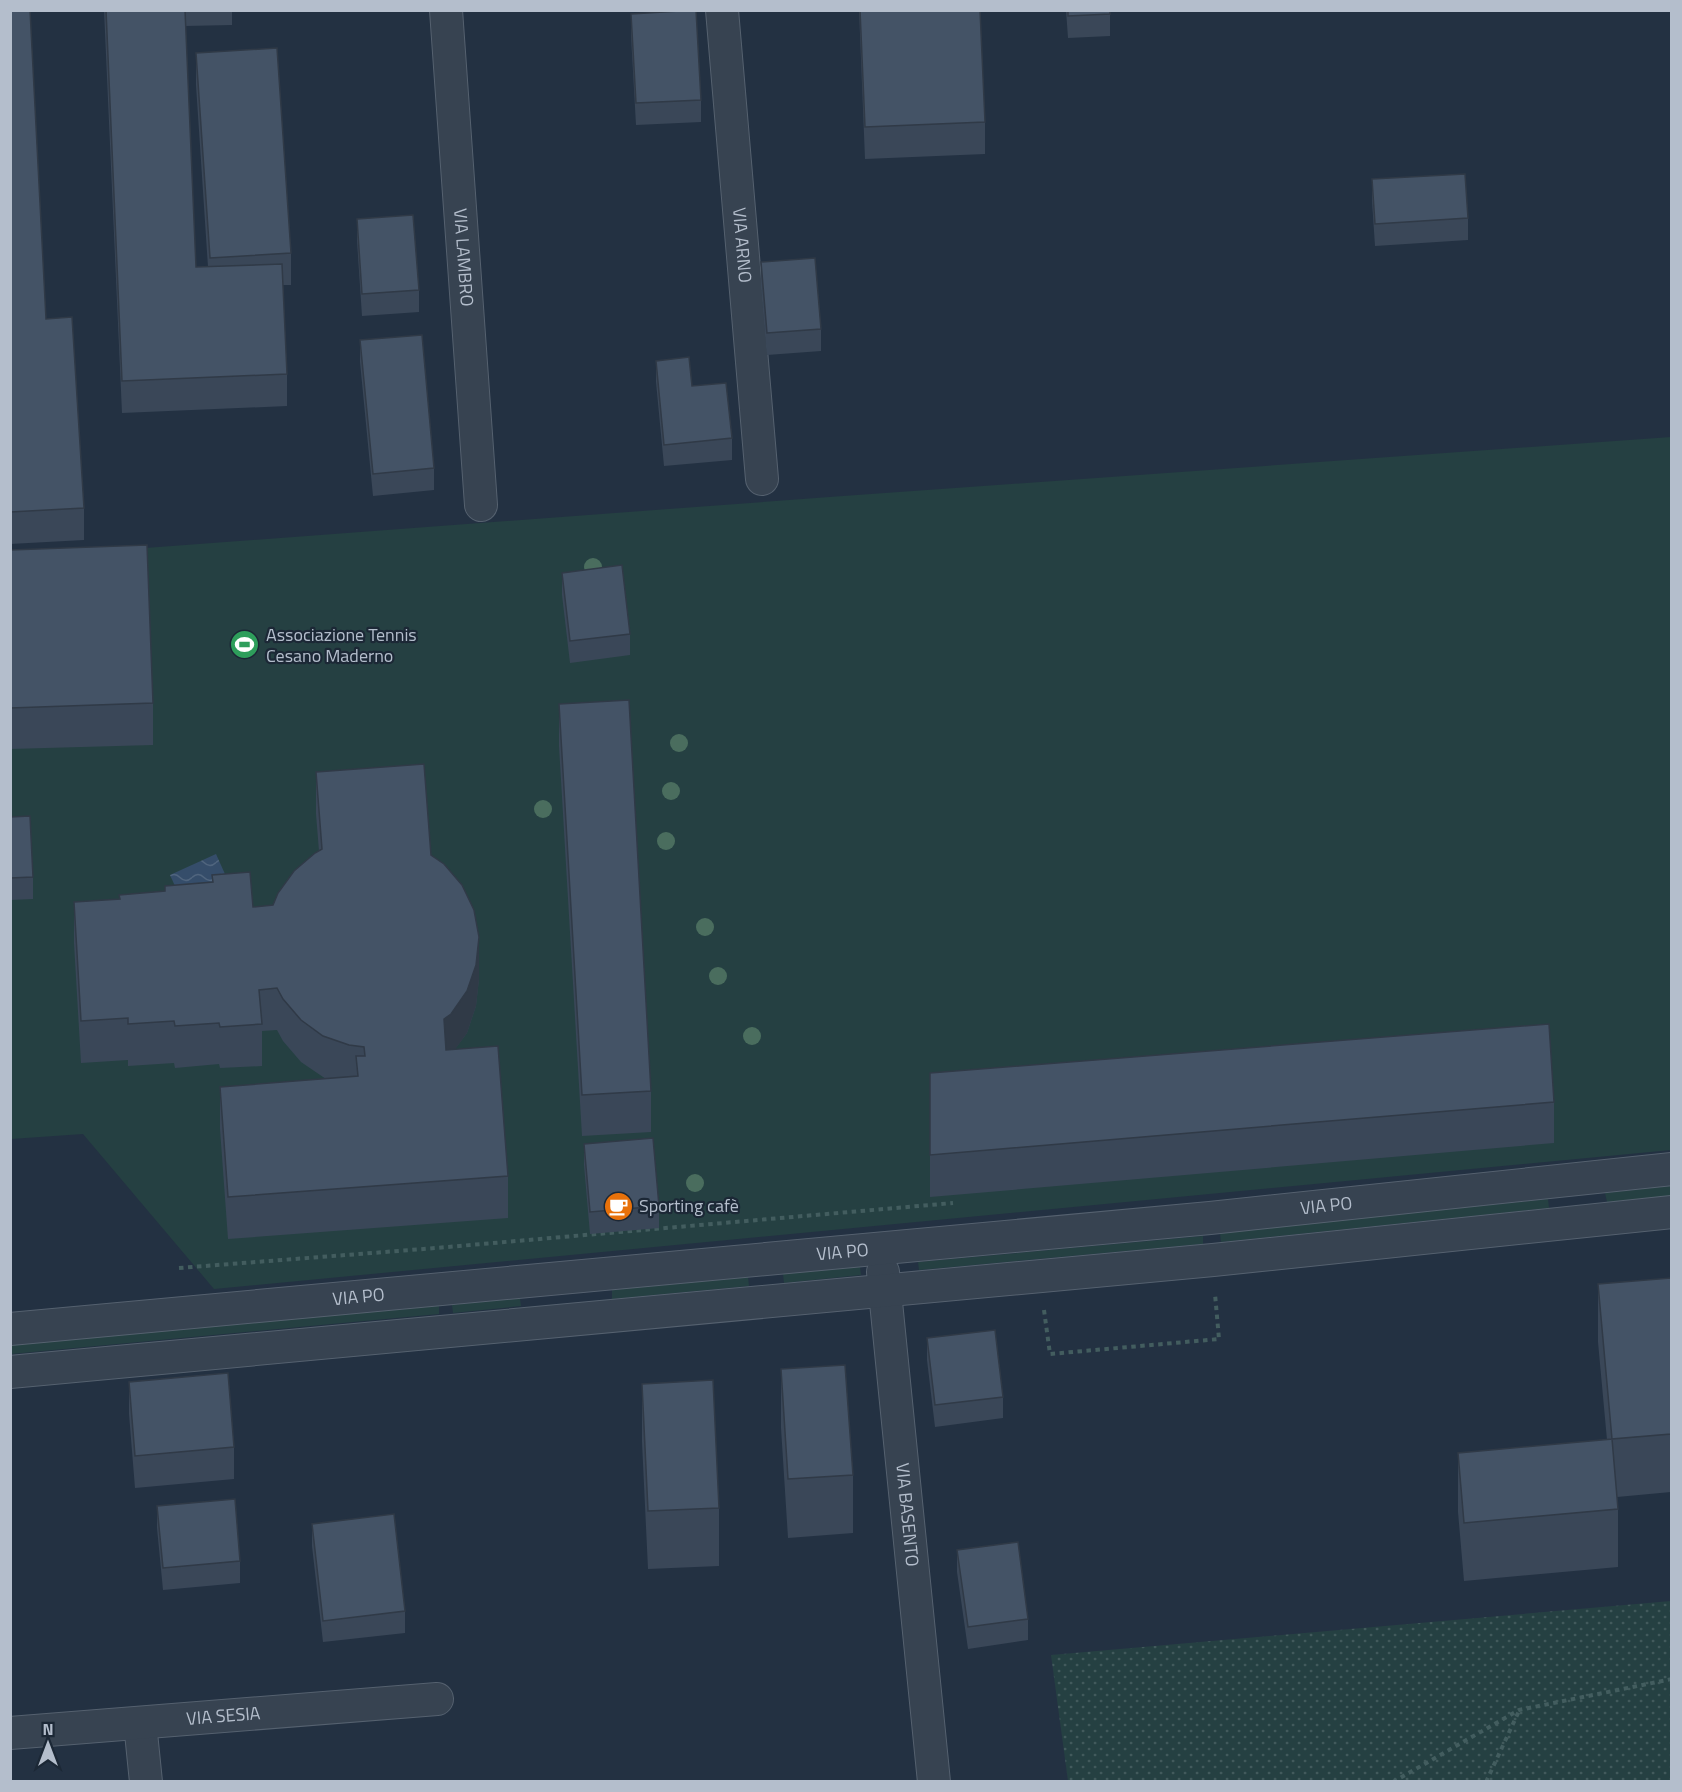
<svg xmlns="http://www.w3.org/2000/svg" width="1682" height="1792" font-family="'Titillium Web',sans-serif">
<defs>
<pattern id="park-dots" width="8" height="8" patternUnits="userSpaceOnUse" patternTransform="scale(1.5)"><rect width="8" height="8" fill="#254042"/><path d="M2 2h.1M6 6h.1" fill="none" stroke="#425a5c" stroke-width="1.8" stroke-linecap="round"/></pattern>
<pattern id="water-waves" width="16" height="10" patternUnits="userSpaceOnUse" patternTransform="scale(1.5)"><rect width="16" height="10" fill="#354d6a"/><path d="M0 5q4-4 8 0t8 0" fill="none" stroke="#50657e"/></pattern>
</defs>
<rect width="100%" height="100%" fill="#233142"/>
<path fill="#254042" d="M1671,437V1150L214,1289L83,1134L11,1139V558L843,496Z
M1671,1186V1196L1607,1202L1605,1193Z
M1548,1199L1549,1208L1221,1242L1220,1233Z
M1203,1236V1244L919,1270L918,1262Z
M860,1267L861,1275L784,1283L783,1274Z
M748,1277L749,1286L612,1299V1290Z
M520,1298L521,1306L453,1313L452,1305Z
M439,1306V1314L11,1354V1345Z"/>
<path fill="url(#park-dots)" d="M1671,1601V1781H1068L1051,1655Z"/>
<path fill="url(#water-waves)" d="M216,854L237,901L191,921L170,875Z"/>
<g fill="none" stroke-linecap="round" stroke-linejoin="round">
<defs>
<g id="minor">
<path id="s1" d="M446,10L481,505"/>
<path id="s2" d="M722,10L762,479"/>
<path id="s3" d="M883,1272L934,1782"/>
<path id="s4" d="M10,1329L1210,1218L1672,1169"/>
<path d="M10,1372L1213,1260L1672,1212"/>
<path d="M140,1723L146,1782"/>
<path id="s5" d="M10,1733L437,1699"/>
</g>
</defs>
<use href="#minor" stroke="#55616f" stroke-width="34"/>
<path stroke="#435d5f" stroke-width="4" stroke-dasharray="4.5 4.5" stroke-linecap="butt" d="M179,1268L436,1248L953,1203
M1044,1310L1050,1354L1219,1339L1215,1294
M1393,1782L1519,1710L1672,1679
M1486,1782L1519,1711"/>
<use href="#minor" stroke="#374351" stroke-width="32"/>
</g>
<g fill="#4a6d5e">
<circle cx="593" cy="567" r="9"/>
<circle cx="679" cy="743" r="9"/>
<circle cx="671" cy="791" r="9"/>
<circle cx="543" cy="809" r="9"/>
<circle cx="666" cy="841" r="9"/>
<circle cx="705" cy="927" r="9"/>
<circle cx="718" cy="976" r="9"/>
<circle cx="752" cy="1036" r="9"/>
<circle cx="695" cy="1183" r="9"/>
</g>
<path fill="#3a4758" d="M10,10L46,319L84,508V540L10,544Z
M104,10H232V25L185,26L196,267H208L196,85V53L291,253V285H283L287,374V406L122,413Z
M859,10H980L985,122V154L865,159Z
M1066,10H1110V36L1068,38Z
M631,14L701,100V122L636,125L631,36Z
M1372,179L1468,218V240L1375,246L1372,201Z
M357,219L419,290V312L362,316L357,241Z
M761,262L821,329V351L767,355L761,284Z
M360,340L434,468V490L373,496L360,362Z
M656,361L692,386L732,438V460L664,466L656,382Z
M10,550L153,703V745L10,749Z
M562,573L630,634V655L570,663L562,595Z
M559,704L651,1091V1132L582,1136L559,746Z
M316,772L431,855L479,979L476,1006L467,1033L455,1049L508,1176V1218L228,1239L220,1129V1087L326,1079L301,1062L283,1041L277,1030L262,1031V1066L220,1068L219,1064L175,1068L174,1063L128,1066V1060L81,1063L74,943V902L253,907L273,905L319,851L316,814Z
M10,817L33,877V899L10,900Z
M930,1073L1554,1102V1143L930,1197Z
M584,1144L659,1206V1228L590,1234L584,1165Z
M1671,1278V1492L1617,1497L1618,1509V1567L1464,1581L1458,1512V1453L1607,1440L1598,1342V1284Z
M927,1338L1003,1397V1418L935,1427L927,1360Z
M781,1369L853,1475V1533L788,1538L781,1428Z
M129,1382L234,1447V1479L135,1488L129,1414Z
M642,1384L719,1508V1566L648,1569L642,1442Z
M157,1506L240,1561V1583L163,1590L157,1528Z
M312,1524L405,1611V1633L323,1642L312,1546Z
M957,1550L1028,1619V1640L968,1649L957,1572Z"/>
<path fill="#303a47" d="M479,937V979L476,1006L467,1033L451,1055L444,1061V1019Z"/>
<path fill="#445366" stroke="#303a47" stroke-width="1.5" d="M10,10H30L46,319L72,317L84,508L10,512Z
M106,10H185L196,267L282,264L287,374L122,381Z
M696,10L701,100L636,103L631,14Z
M860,10H980L985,122L865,127Z
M1068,10H1110V14L1068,16Z
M277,48L291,253L210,258L196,53Z
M1465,174L1468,218L1375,224L1372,179Z
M413,215L419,290L362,294L357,219Z
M815,258L821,329L767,333L761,262Z
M422,335L434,468L373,474L360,340Z
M689,357L692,386L726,383L732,438L664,445L656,361Z
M147,545L153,703L10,708V550Z
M622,565L630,634L570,641L562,573Z
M629,700L651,1091L582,1095L559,704Z
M424,764L431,855L444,864L462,885L474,910L479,937L476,965L467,991L451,1014L444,1019L446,1050L498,1046L508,1176L228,1197L220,1087L358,1076L356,1056H365L364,1047L349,1045L323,1036L301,1020L283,999L277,988L259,990L262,1024L220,1027L219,1023L175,1026L174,1021L128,1024V1018L81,1021L74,902L120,899L119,895L165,891V886L213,882L212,875L250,872L253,907L273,905L278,893L294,871L315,853L322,849L316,772Z
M30,816L33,877L10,878V817Z
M1549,1024L1554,1102L930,1155V1073Z
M653,1138L659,1206L590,1212L584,1144Z
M1671,1278V1434L1612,1439L1618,1509L1464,1523L1458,1453L1612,1439L1598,1284Z
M995,1330L1003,1397L935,1405L927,1338Z
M845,1365L853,1475L788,1479L781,1369Z
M228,1373L234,1447L135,1456L129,1382Z
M713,1380L719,1508L648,1511L642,1384Z
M235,1499L240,1561L163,1568L157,1506Z
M394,1514L405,1611L323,1621L312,1524Z
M1018,1542L1028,1619L968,1627L957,1550Z"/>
<defs>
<symbol id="stadium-disc" viewBox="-11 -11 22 22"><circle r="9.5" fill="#2e9e5b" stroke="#1c2836"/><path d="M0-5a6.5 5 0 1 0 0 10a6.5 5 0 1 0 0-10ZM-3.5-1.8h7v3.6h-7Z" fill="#fff"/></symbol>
<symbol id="cafe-disc" viewBox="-11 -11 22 22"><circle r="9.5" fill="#e8710a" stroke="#1c2836"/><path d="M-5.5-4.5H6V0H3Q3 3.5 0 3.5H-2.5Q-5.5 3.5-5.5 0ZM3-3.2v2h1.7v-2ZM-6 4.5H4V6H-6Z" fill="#fff"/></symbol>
</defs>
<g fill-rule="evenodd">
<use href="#stadium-disc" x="228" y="628" width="33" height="33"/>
<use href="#cafe-disc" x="602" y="1190" width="33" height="33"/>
</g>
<g text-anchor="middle" stroke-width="4.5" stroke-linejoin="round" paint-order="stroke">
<g font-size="18" fill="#b4becc" stroke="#1c2836">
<text dy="6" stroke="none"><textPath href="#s2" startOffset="236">VIA ARNO</textPath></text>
<text dy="6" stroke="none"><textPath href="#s1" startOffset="248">VIA LAMBRO</textPath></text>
<text dy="6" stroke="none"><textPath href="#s4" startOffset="1322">VIA PO</textPath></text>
<text dy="6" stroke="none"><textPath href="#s4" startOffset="836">VIA PO</textPath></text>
<text dy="6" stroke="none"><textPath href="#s4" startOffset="350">VIA PO</textPath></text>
<text dy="6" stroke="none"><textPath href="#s3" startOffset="244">VIA BASENTO</textPath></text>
<text dy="6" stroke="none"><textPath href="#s5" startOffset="214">VIA SESIA</textPath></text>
</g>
<g font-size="18" fill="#b4becc" stroke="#1c2836" text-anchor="start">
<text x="266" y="641">Associazione Tennis<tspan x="266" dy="21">Cesano Maderno</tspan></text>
<text x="639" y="1212">Sporting cafè</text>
</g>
</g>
<rect width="1682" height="1792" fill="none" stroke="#b4becc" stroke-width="24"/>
<g transform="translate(48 1744)" stroke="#1c2836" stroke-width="4.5" paint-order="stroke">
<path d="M0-4.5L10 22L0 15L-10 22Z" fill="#b4becc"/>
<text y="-9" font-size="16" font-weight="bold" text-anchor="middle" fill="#b4becc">N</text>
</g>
</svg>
